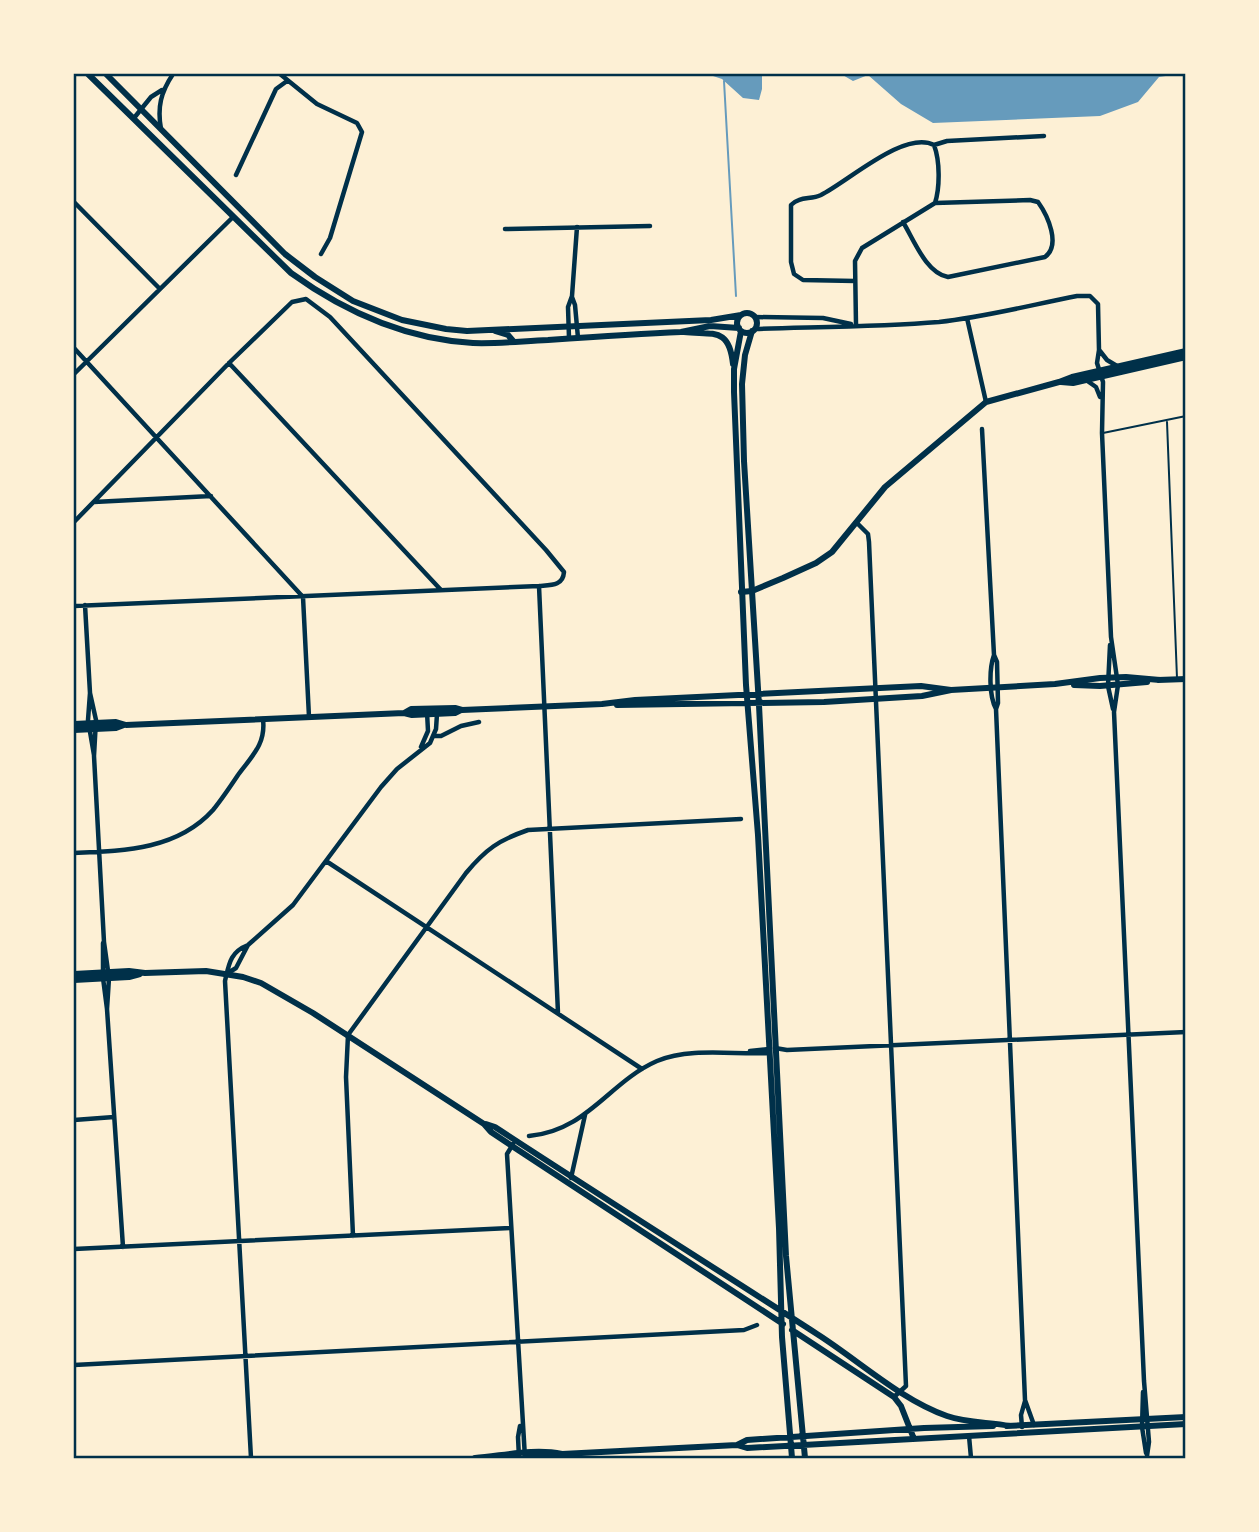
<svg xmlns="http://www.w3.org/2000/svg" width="1259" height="1532" font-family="Quicksand,sans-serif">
<rect width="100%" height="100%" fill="#fdf0d5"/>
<path fill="#669bbc" d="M707,74H762V89L759,100L743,98L722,79Z
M841,74H1179L1159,77L1138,102L1100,116L933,123L901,104L868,75L853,81Z"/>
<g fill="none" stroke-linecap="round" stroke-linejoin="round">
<path stroke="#669bbc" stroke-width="2" d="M724,81L736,296"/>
<path stroke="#003049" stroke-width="2" d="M1167,422L1177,678
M1103,433L1186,416"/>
<path stroke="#003049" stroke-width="4.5" d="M280,74L317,104L357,123L362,132L330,238L321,254
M134,118L151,97L162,90
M161,129C157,107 161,92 173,74
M934,145L947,141L1044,136
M236,175L276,89L287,81
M74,202L159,288
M903,222C914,240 926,273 948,277L1045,257C1061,245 1048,216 1038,202L1030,200L935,203
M505,229L650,226
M855,281L803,280L794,274L791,262V205C800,196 810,200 821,195C849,181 904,130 934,145C940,161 940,187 935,203L862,248L855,261L856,325
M572,297L575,305L578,338
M755,317L823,318L851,324
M967,318L986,402
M755,329C816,327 878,327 939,322C985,317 1031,305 1077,296H1090L1098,304L1099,350L1097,363L1103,382L1102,433L1111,637L1118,685L1114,712L1144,1381L1149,1442L1147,1456
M569,338L568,307L572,296L577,227
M74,348L303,597L309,717
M1100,351L1107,360L1117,366
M229,363L441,590
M74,374L232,218
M1086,380L1096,387L1100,397
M982,429L994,655L997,662L998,703L996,709
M94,502L211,496
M74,522L229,363L292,302L306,299L330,317L546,550L564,572C563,586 551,585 539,586L74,606
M856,522L868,534L869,542L906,1386L894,1397
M539,586L558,1013
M85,605L90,693L88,720L94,755
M1110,645L1108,686L1113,709
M994,655C989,669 989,696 996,709L1025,1400L1034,1425
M90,693L96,720L94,756L104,942L109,978L107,1009
M435,736H441L461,726L479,722
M421,747L428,731L427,712
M74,853C123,851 177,850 213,810C222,799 230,787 238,775C252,756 266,744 263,719
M326,861L642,1069
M103,943V978L107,1009L123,1247
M228,973L236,968L248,945
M775,1048L787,1050L1186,1032
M750,1051L769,1049
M74,1120L114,1117
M529,1136C587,1131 609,1082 657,1061C691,1047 734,1055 769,1053
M513,1144L507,1154L525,1458
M571,1178L585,1115
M353,1236L346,1077L348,1035L466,873C486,849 499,840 528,830L741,819
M74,1249L510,1228
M74,1365L744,1330L757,1325
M1143,1392L1142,1427L1146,1453
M1022,1427L1021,1415L1025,1401
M969,1436L971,1458
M251,1458L225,981C229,964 230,952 248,945L293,905L381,787L397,769L430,743L436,729L437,714
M519,1458L518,1437L520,1426"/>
<path stroke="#003049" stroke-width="6" d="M1061,382L1073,383L1186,357
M741,592L752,591L783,578L816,563L832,552L885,487L986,402L1059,382L1072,377L1186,351"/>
<path stroke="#003049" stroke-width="6" d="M88,74L291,273C345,312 405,339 473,343C498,344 523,341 548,340C592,337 636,334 681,332L710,326L739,328
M106,74L285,254L315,277L353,301L402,320L446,329L467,331L711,320L741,315
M737 323a10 10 0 1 1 20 0a10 10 0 1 1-20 0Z
M495,331L508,335L514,342
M741,331L734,369V392L746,685L758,835L779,1228L782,1337L792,1458
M752,331L745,355L742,384L744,461L759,705L786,1256L805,1458
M684,332C714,335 729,327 733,364
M1158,680L1186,679
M1074,685L1100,686L1147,682
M617,705L824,702L922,696L951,690L1055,684L1100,678L1126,677L1160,680
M404,713L412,715L455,713L461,710
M74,724L116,722L126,725L404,713L411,709L455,708L462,710L602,704L635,700L921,686L951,690
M74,730L116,728L124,725
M74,974L129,971L145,973L206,971L243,977L261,983L313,1013L484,1124L491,1132L512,1146L783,1324
M74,980L129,977L140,974
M486,1124L495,1127C602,1197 710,1265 817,1334C858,1360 901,1400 947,1416C967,1423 989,1422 1010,1426
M792,1330L894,1397L901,1406L914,1439
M1007,1426L1186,1417
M737,1445L747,1440L924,1428L993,1426
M475,1458C502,1456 534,1448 562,1454L737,1445L747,1448L1186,1424
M527,1458L560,1455"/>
</g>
<rect width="1259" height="1532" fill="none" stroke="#fdf0d5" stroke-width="150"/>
<rect x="75" y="75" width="1109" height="1382" fill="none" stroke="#003049" stroke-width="2.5"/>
</svg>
